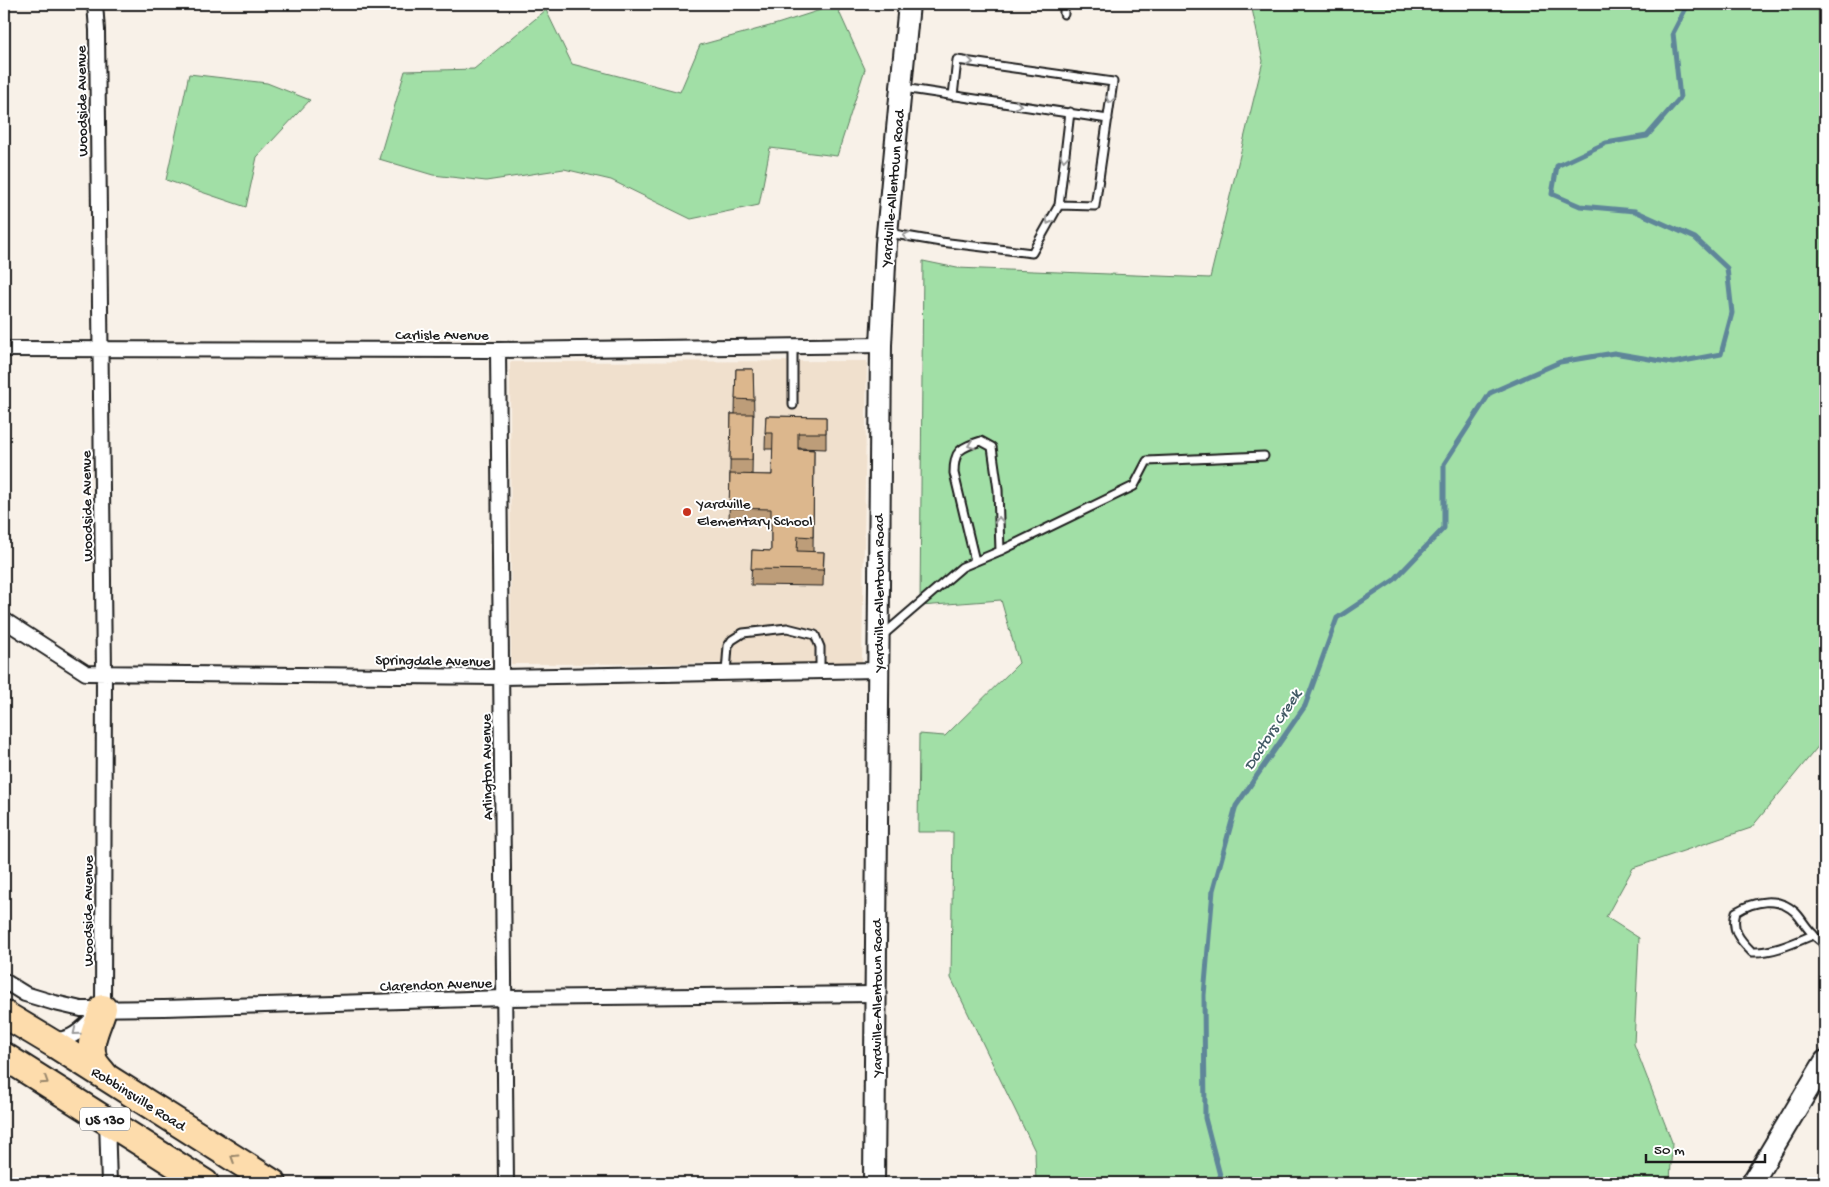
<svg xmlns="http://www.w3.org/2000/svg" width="1829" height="1187" font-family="'Gochi Hand',sans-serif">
<rect width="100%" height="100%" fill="#f8f1e8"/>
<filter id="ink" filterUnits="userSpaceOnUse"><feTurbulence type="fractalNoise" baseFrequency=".02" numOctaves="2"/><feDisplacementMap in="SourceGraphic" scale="10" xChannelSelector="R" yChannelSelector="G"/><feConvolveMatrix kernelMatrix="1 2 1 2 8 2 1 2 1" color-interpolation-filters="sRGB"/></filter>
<g filter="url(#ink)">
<path fill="#f0e0cd" d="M867,361L862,663L511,664L510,362Z"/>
<path fill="#a1dfa6" stroke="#5e7e61" d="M1251,4H1825V738L1751,828L1633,868L1606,917L1639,938L1634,1044L1672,1142L1670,1183H1036L1035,1151L951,978L953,832H918L919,734L945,736L1019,663L1001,600L920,606L923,261L957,268L1210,278L1263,61Z
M836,5L865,69L837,156L770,148L759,205L691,219L611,180L564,169L486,181L433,175L379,159L405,71L474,69L546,10L572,64L680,92L700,45L777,24Z
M189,74L267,83L310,100L257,157L246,207L166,180Z"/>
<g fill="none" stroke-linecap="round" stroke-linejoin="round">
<path stroke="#5e8699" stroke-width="5" d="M1222,1183L1205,1118L1204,995L1213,890L1236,806L1305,706L1337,618L1394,580L1444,528V464L1490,393L1560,362L1614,353L1673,363L1721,354L1732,313L1727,268L1695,238L1635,211L1580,206L1552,194L1557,166L1606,143L1647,136L1680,98L1673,33L1688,4"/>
<defs>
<path id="lane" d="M1064,4V14
M903,88L1108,119
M1059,205L1070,112
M888,233L941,242L1032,253L1059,205L1095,206L1113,82L957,60L953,96
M793,405V346
M975,561L954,473C954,450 960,448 981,441L992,447L998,490L1000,551
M883,635L962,567L1000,551L1134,486L1147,461L1264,456
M726,673L728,646L732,640L743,633L787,628L815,635L820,647V671
M1813,935C1794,943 1773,953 1752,952C1739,939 1731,930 1736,912C1754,901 1778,896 1795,912C1802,919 1806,928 1813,934C1816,938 1821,941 1825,944"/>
<path id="street" d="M4,349L498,350L881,345
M498,350L506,1183
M4,620L86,673L501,677L878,670
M4,981L25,994L55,1003L81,1009L164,1008L505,998L876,994
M53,1039C74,1043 89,1021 103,1008L104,672L97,30L95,4
M107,1121L109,1183"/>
<path id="secondary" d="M874,1183L881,345L886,244L909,4
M1752,1183L1825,1061"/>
<path id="highway" d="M103,1008C99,1024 88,1040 93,1057C94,1064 102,1071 106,1077
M4,1014L54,1044L273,1183
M4,1056L205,1183"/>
</defs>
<use href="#lane" stroke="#1c1c1c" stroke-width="11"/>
<use href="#street" stroke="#1c1c1c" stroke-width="18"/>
<use href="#secondary" stroke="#1c1c1c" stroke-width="24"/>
<use href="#highway" stroke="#1c1c1c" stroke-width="30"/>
<use href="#lane" stroke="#fff" stroke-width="7"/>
<use href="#street" stroke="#fff" stroke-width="14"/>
<use href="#secondary" stroke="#fff" stroke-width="20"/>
<use href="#highway" stroke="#fddcac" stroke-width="26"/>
</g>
<path fill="#bd9d79" stroke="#1c1c1c" d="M736,369H753L754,415H753L752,475H772L773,449H765L766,416L826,417V449L798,448V449L814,450L813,552H824L823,586L751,585L752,550L771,551V524L729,523L731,414H735Z"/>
<path fill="#dcb78d" stroke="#1c1c1c" d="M736,369H753L754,400L735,399Z
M731,414H753L752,460H730Z
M766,416L826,417V433H798V449L814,450L813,537L798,536L797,551L824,552L823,570L751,569L752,550L771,551V509L729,508L730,474L772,475L773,433H765Z"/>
<defs><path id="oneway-chevron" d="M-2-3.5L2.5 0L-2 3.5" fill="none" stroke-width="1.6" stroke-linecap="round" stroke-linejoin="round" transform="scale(1.25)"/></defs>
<g stroke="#999">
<use href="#oneway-chevron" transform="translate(970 62) rotate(8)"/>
<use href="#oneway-chevron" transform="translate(1110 100) rotate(98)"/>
<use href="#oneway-chevron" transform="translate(1018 105) rotate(8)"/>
<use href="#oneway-chevron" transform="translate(1064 158) rotate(97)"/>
<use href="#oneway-chevron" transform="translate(1049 221) rotate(119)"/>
<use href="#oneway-chevron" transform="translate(906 236) rotate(-170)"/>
<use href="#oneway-chevron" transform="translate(971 445) rotate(159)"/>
<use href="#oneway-chevron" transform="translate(999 520) rotate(-91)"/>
<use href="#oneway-chevron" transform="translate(76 1032) rotate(141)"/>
</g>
<g stroke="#98866b">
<use href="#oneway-chevron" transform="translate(45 1081) rotate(33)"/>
<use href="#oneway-chevron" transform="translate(234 1158) rotate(-148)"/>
</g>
</g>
<circle fill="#c8321e" stroke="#fff" stroke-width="2" cx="687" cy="512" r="5"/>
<g text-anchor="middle" stroke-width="4" stroke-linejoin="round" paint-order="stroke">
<rect fill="#fff" stroke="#606060" stroke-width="1" x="80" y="1107.5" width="50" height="23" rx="4"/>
<g font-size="14" font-weight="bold" fill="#1c1c1c">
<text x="105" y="1124">US 130</text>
</g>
<g font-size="15" fill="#1c1c1c" stroke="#fff">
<text transform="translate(81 101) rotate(-91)" y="5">Woodside Avenue</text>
<text transform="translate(892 188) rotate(-85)" y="5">Yardville-Allentown Road</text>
<text x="442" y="339">Carlisle Avenue</text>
<text transform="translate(86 506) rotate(-91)" y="5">Woodside Avenue</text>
<text transform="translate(878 593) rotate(-90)" y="5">Yardville-Allentown Road</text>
<text transform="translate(433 660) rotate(1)" y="5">Springdale Avenue</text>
<text transform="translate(486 767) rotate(-91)" y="5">Arlington Avenue</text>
<text transform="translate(87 911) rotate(-90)" y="5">Woodside Avenue</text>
<text transform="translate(436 984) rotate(-2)" y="5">Clarendon Avenue</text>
<text transform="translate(876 998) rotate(-90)" y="5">Yardville-Allentown Road</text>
<text transform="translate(139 1098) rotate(32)" y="5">Robbinsville Road</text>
</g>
<g font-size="15" fill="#1c1c1c" stroke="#fff" text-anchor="start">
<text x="697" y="508">Yardville<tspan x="697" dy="17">Elementary School</tspan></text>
</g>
<g font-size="16" font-style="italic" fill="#425a65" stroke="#fff">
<text transform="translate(1271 729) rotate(-57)" y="6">Doctors Creek</text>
</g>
</g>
<rect width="1829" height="1187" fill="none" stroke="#fff" stroke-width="20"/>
<rect x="10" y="10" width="1809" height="1167" fill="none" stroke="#1c1c1c" stroke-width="2" filter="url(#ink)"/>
<path d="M1646 1154v8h119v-8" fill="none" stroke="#1c1c1c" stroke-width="2.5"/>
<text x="1654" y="1154" font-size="15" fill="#1c1c1c" stroke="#ffffff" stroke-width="4" paint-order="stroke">50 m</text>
</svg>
